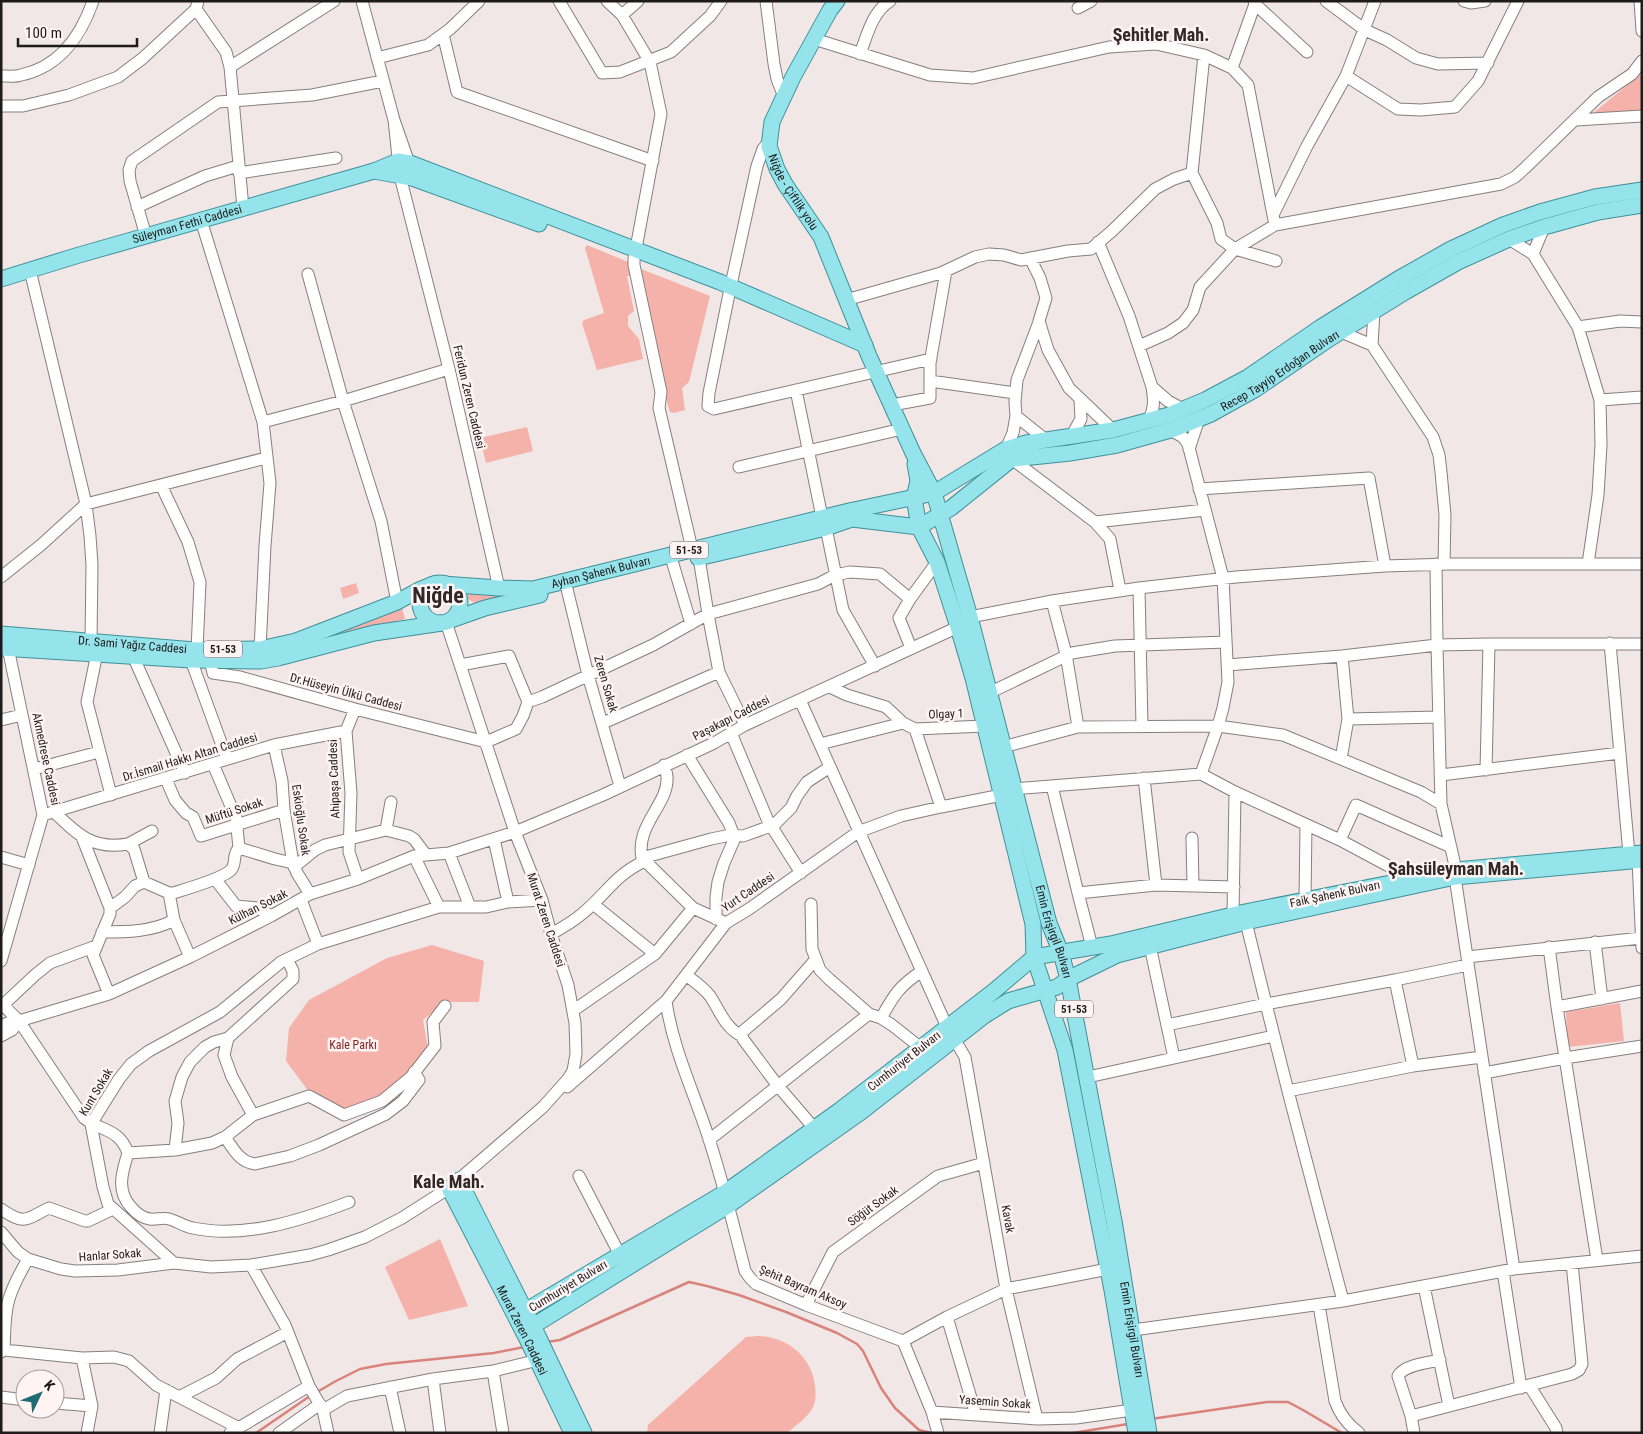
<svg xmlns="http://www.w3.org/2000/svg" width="1643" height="1434" font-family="'Roboto Condensed',sans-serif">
<rect width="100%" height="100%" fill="#f1e7e6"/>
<path fill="#f5b2aa" d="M1642,73V111L1592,114Z
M587,245L628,262L630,276H627L634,311L628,316V326L639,339L643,359L597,370L582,323L584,320L604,313L585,248Z
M641,269L710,296L689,382L682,388L685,410L674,413L670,412L662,386Z
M527,427L533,451L486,463L480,438Z
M356,583L359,593L343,599L340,588Z
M470,592L499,595L500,598L475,603L468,599V595Z
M402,608L405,619L342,635L341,633Z
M432,945L484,961L479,1002H446L423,1020L428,1048L396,1090L366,1107L338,1109L309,1092L286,1061L289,1028L309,1000L387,958Z
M1620,1003L1624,1041L1568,1047L1566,1012Z
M440,1239L468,1306L409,1320L385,1267Z
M757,1336C786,1336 812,1356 815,1386C816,1393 816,1403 812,1409C809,1416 794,1427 787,1433H647L648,1425L746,1337Z"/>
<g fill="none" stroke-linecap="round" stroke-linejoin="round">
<path stroke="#d8837b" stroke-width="2.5" d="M547,1342L560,1340L689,1282L707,1286L739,1295L786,1312L837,1333L857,1344L863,1351L881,1388L895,1408L919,1430L931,1433
M317,1392L336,1381L360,1369L386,1364L494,1353L524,1347
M1151,1419L1267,1402H1288L1303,1410L1342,1433
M256,1433L310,1396
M1073,1433L1128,1424"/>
<defs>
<path id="minor" d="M362,1L394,120L411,169
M559,1L602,73L620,72L671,52L710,16L721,1
M607,1L622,15L650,62L661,114L634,259V265L661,392L659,408L692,549
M766,1L774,64L777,79L784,97
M1254,1L1255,4L1307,52
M1326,1L1365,30L1387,40L1416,58L1438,64L1488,63
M1464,1L1471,3L1485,1
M1640,1L1642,31
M1078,8L1091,1
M196,9L226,52L230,67L243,208
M622,15L638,1
M443,34L457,92L653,161
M814,39L930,75L973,78L1109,47L1156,44L1204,55L1232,68L1248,85L1273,215
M860,54C867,36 872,12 890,1
M1204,55L1192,173L1217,223L1221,239L1235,249L1276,261
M377,58L428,45L450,29L479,1
M230,67L334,1
M1232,68L1255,4
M1,76C7,76 15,77 21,75C59,67 81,36 93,1
M1346,76L1398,109L1421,110L1455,107L1478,81L1518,1
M1,106H23L69,95L118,77L143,58L196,9L198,1
M394,120L400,176L449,369L499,588
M1576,120L1642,116
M770,140L763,149L757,166L729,294L709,393L708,406L714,409L931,359
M239,173L336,158
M137,207L205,176L238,166
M201,220L263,422L270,483L265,546L260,649
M1275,225L1501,184L1515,177L1526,167L1598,97L1632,74L1642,61
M146,236L130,181L129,170L132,161L218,102L312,95L383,81
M1509,239L1533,254L1578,327L1600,400L1601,445L1598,495L1588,564
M1098,242L1129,316L1152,387
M1533,254L1544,227
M1030,258L1040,278L1046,298L1039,321L1048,350L1069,388L1113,430
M30,270L86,504L90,536L92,565L91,641
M308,274L343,401L381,521L397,602
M846,300L941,273L975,257L989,254L1004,255L1021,260L1068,251L1091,249L1112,231L1155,189L1174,179L1192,173
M1578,327L1620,321L1642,322
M1341,332L1372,345L1433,437L1439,455L1441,472L1445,515L1444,564
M1372,345L1374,311
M1139,346L1168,333L1183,323L1193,310L1200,287L1235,249L1275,225L1273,215L1307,146L1346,76L1375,1
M930,381L1015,393
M796,390L822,517
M1600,400L1642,397
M892,405L930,398V363L946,271
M1016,416L1046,440
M1148,421C1155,409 1154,400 1152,387L1168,401L1183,409
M263,422L343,401L449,369
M1170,430L1183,437L1188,444L1223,578L1228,682L1223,708L1218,726L1201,774L1235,792L1340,840L1411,878
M1071,437L1081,419L1080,400
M1006,449L1013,433L1016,416L1015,402L1017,380L1039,322
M1189,449L1199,419
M1012,459L1095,522L1110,539L1120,590
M739,467L902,429
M161,485L188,542L200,582L197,650
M1199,489L1369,478L1385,566
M1095,522L1205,510
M826,528L843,610L875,666
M699,558L708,614L719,672L745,725
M673,564L691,624
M1436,564L1437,645L1441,804L1456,870L1455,877L1514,1269
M1,577L41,545L86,504L266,458
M1139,588L1142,726
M567,589L588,675L620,786
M1052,601L1066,654L1078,727L1218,726L1283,735L1421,792L1441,804
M970,617L1052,601L1139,588L1236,577L1385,566L1449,564H1642
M1610,643L1629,854
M911,648L899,618L910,599L937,562
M97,653L87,702L111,795
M133,656L185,773
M191,660L227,759
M210,660L213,673L240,677L355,709L486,742L516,729L523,716L528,702L542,697L653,645L708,614L818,584L835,575L850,572L880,574L910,599
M460,665L509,656L528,702
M1227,665L1342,656
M830,687L847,695L886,707L903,723L915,729L985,726
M989,693L1072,653L1115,646L1226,642
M800,700L947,1027L965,1057L1006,1289L1037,1419
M355,709L346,731L351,793L349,852L358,879
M1348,719L1342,656L1437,645L1489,644H1642
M1,720L22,715
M603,723L719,672
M915,729L941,807
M731,733L768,821L801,873
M820,744L903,723
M274,745L282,781L284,810L293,863L297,873L310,894
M1003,747L1078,727
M687,755L729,823L734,836V840L724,863L718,882L716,897V919
M1341,759L1348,719L1439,717
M213,764L236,818L239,848
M664,765C665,769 667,773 667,777C669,804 635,825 642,858L693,908L726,923
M34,769L99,752
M1486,770L1489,644
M1441,775L1620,753
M1144,778L1156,885L1234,887
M166,779L175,800L186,813L193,817L201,836L284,810
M1052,786L1078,893
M1014,789L1201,774
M54,812C78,835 93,850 128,844L134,849L144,882
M43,815L274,745L346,731
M386,830L391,802
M82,837L110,908V914L93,955L109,994
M1192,838L1193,886
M494,839L508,902
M1340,840L1356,805L1451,847
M128,844L152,831
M449,853L470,907
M414,856L439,907
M1,857L29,865
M642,858L711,839L731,835L743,836L771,826L776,823L791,808L797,796L807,782L830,767
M1638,860L1642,948
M294,867L315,850L325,845L386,830L409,836L414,839L426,855
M215,879L236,906L258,908L271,916
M169,893L174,920L190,957
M301,900L318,944L439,907H486L508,902L542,900
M1305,900L1306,825
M593,904L655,954
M811,904L812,949L820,970L829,979L869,1014L881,1018L892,1025L921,1048
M110,908L125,897L135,886L144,882L169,893H173C186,889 222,879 231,870C237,863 232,854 239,848L275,859L293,863
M1233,915L1235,792
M102,932C126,932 152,932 174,920
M551,934C562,928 573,922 583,913C606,894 616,874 645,861
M1595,942L1602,999
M318,944L287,959L293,971V979L228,1038L224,1055L232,1077L253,1115L309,1096L344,1115L382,1101L411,1077L435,1046L433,1022L445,1006
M1150,946L1174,1058
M1092,947L1078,893L1156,885
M1549,947L1557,1007L1597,1260
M1467,957L1641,938
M1,961L43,815L8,648
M686,975C694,981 704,988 710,996C720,1011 725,1028 742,1036
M1395,980L1468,965
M1,1003L19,1021L84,1118C102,1132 119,1128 128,1153C122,1172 116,1191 131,1207C136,1213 142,1218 150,1219C156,1220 163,1217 169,1219C177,1221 185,1227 193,1228C245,1239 302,1220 349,1202
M3,1005L35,975L50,963L96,946
M1557,1007L1642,991
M574,1010L655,954L693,908
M881,1018C894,995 899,986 922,971
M19,1021L109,994L190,957L271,916L310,894L358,879L414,856L449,853L515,832L603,795L714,743L745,725L958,627
M1167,1025L1266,1004L1246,922
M1,1026L10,1022L19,1021L12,1030L1,1036
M1413,1066L1482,1057
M1484,1073L1565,1058L1642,1046
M1088,1077L1274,1036
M567,1087L666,1001
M1288,1091L1266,1004L1395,980L1413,1066L1288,1091L1343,1301
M814,1128L778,1086L743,1039L741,1033L781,999L816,959
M225,1137C233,1148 239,1162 255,1164L290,1156L319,1145L386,1114L403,1101L419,1080L414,1072
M709,1140L869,1014
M175,1150L212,1143L225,1137L253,1115
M128,1153L175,1150L178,1123L175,1101L182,1077L190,1062L205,1047L214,1042L228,1038
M579,1176L620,1255
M1,1209C25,1226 26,1219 49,1208L85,1221H88L113,1209
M1,1232L18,1252L28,1259L61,1269L75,1271L118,1270L174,1263L211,1267L251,1265L310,1255L328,1250L365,1237L402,1218L449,1188L543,1107L568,1079L573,1071L576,1054L575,1023L568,985L551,934L542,900L515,832L446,622
M174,1263L108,1204L103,1187L91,1124L119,1079L131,1064L149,1051L220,1012L281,962L287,959
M251,1265L285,1325L309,1386L323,1410L328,1433
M1503,1271L1521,1388
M1424,1286L1449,1406
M806,1305L833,1252L938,1176L984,1163
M1319,1305L1335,1401C1340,1415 1347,1424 1359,1433
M947,1317L976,1415
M1133,1330L1343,1301L1514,1269L1642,1256
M903,1341L806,1305L756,1284L750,1278L745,1271C734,1227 723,1182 709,1139C694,1092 673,1050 666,1001L726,923L749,909L858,832L901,816L941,807L1002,795
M903,1341L932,1412L1037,1419L1076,1418L1132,1410
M903,1341L947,1317L1006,1289L1108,1269
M1,1347L4,1350L82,1358
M1,1352L4,1350C5,1333 4,1315 9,1299C13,1285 21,1271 28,1259
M493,1371L503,1433
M433,1379L440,1433
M1529,1385L1556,1428L1557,1433
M390,1387L400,1433
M1,1397L25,1400
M179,1397L216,1378L237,1359L288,1332
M55,1403L92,1406
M323,1410L347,1396L433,1379L493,1371L538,1360
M932,1412L938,1433
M1411,1416L1572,1374L1579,1370L1582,1364L1572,1263
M87,1433L92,1406L82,1358L114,1357L129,1361L156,1385L239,1428
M160,1433L166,1390
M230,1433L309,1386
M279,1433L320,1404
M1414,1433L1411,1416L1398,1376C1404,1365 1427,1363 1440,1360"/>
<g id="major">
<path id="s1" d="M837,1L830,10L793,77L772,122L769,146L777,169L785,184L821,237L869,356L913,453L934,493L970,617L1049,923L1061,953L1068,979L1114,1221L1149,1433"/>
<path d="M374,171L412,178L539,224"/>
<path id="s2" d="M1,279L79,255L374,171L398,161L410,163L720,282L865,345"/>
<path d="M915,464L918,481L914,498L919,527L937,562L958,627L973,678L1033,924L1034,957L1065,1050L1112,1290L1136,1433"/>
<path id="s3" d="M919,527L951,508L1012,459L1070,453L1117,445L1174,429L1211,414L1256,389L1329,339L1405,292L1458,262L1509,239L1544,227L1598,212L1642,205"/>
<path d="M698,558L826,528L852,519L919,527"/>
<circle cx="440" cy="603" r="20"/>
<path id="s4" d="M442,584L499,588L533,589L849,511L934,493L1006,449L1026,443L1113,430L1169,415L1205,400L1248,377L1321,327L1398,279L1451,249L1503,225L1540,212L1595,197L1642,190"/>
<path d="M451,620L485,608L540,595"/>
<path id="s5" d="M1,634L195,650L260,649L296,641L397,602L419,590L434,584"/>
<path d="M1,648L191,660L261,661L278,658L374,633L442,623"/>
<path d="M1642,853L1456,870L1245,912L1111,944L1034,957L994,991L840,1110L724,1193L525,1311L518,1321L533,1326L729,1205L861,1112L984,1016L1008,1001L1057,987L1068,979L1117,955L1246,922L1455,877L1642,860"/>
<path d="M459,1180L538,1336L584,1433"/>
<path id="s6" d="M449,1188L527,1339L572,1433"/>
</g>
</defs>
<use href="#minor" stroke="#887e7d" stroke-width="13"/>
<use href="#major" stroke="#3e9199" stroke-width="17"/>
<use href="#minor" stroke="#fff" stroke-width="11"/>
<use href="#major" stroke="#95e3eb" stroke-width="15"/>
</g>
<g text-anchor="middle" stroke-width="5" stroke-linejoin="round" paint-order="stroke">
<g fill="#fef4f3" stroke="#625c5c" stroke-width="1">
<rect x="670" y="541.5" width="38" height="17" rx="4"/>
<rect x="204" y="640.5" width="38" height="17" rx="4"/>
<rect x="1055" y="1000.5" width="38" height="17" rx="4"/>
</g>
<g font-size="11" font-weight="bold" fill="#1f1b1b">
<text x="689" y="554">51-53</text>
<text x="223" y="653">51-53</text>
<text x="1074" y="1013">51-53</text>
</g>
<g font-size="12" fill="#1f1b1b" stroke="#fef4f3">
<text dy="4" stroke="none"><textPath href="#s1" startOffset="214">Niğde - Çiftlik yolu</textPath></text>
<text dy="4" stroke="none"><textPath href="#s2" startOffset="194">Süleyman Fethi Caddesi</textPath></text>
<text dy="4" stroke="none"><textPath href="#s3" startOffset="402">Recep Tayyip Erdoğan Bulvarı</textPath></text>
<text transform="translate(469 397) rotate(77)" y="4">Feridun Zeren Caddesi</text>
<text dy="4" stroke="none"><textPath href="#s4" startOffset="161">Ayhan Şahenk Bulvarı</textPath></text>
<text dy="4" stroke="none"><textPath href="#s5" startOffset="132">Dr. Sami Yağız Caddesi</textPath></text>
<text transform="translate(606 684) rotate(74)" y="4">Zeren Sokak</text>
<text transform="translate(346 692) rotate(15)" y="4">Dr.Hüseyin Ülkü Caddesi</text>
<text transform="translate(946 714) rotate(-2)" y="4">Olgay 1</text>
<text transform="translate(731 718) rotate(-27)" y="4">Paşakapı Caddesi</text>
<text transform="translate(190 757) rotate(-17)" y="4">Dr.İsmail Hakkı Altan Caddesi</text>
<text transform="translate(46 759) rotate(78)" y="4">Akmedrese Caddesi</text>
<text transform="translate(334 779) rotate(-92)" y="4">Ahipaşa Caddesi</text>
<text transform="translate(234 811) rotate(-18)" y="4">Müftü Sokak</text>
<text transform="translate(301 820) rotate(82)" y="4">Eskioğlu Sokak</text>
<text transform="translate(748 892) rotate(-34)" y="4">Yurt Caddesi</text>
<text transform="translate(1335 894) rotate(-12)" y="4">Faik Şahenk Bulvarı</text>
<text transform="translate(258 907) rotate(-27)" y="4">Külhan Sokak</text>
<text transform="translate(546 920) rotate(72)" y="4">Murat Zeren Caddesi</text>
<text dy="4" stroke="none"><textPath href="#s1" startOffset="1002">Emin Erişirgil Bulvarı</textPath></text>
<text transform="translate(904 1061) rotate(-38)" y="4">Cumhuriyet Bulvarı</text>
<text transform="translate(96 1092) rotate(-59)" y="4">Kunt Sokak</text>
<text transform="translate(873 1206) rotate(-36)" y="4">Söğüt Sokak</text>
<text transform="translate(1008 1219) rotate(80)" y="4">Kavak</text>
<text transform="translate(110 1255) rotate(-4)" y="4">Hanlar Sokak</text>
<text transform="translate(568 1286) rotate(-31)" y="4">Cumhuriyet Bulvarı</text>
<text transform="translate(803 1287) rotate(23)" y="4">Şehit Bayram Aksoy</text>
<text dy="4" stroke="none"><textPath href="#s1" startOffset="1408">Emin Erişirgil Bulvarı</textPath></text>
<text dy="4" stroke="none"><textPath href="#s6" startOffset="160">Murat Zeren Caddesi</textPath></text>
<text transform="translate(995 1402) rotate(4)" y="4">Yasemin Sokak</text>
</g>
<g font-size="12" fill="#872221" stroke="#fef4f3">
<text x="353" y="1049">Kale Parkı</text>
</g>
<g font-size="18" font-weight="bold" fill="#312928" stroke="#fef4f3">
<text x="1161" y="41">Şehitler Mah.</text>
<text x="1456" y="875">Şahsüleyman Mah.</text>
<text x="449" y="1188">Kale Mah.</text>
</g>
<g font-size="22" font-weight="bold" fill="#312928" stroke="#fef4f3">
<text x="438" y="603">Niğde</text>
</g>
</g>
<rect width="1643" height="1434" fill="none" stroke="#1f1b1b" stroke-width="5"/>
<g transform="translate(40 1394) rotate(47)"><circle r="24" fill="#fef4f3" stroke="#a59d9d"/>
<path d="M0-4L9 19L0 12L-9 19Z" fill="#1f6b72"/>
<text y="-8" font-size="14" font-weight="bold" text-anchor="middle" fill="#1f1b1b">K</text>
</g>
<path d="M18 38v8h119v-8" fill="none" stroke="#1f1b1b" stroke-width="2.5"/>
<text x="25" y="38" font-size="15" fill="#1f1b1b" stroke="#fef4f3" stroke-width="4" paint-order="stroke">100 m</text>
</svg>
